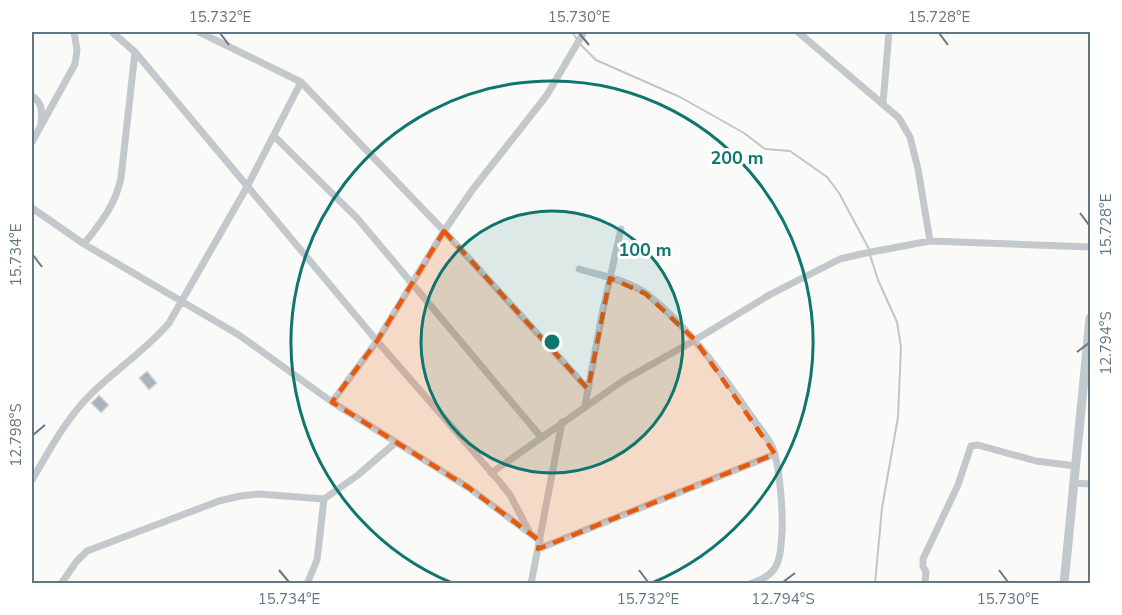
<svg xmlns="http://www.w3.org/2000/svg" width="1122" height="615" font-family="'Nunito Sans',sans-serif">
<rect width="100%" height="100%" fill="#fafaf8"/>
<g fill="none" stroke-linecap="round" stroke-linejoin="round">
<path stroke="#bbc7cb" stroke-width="2" d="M572,32L581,45L596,60L680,97L744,133L765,149L790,151L827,177L839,193L869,249
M870,255L878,280L897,322L901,347L898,417L882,508L875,584"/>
</g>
<path fill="#aab3b9" stroke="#dcdcda" stroke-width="1.5" d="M147,371L157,383L149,390L139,378Z
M99,395L109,405L101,413L91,403Z"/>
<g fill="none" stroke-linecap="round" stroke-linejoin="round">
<path stroke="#c3c8cc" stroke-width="7" d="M112,32L135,52L377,341L499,481L510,495L530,533
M199,32L301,82L444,231L588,389
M798,32L899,118L910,137L918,169L930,241
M32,96C43,103 42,111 41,125
M883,103L889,32
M274,136L357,218L541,437
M32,142L75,64L77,50L74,32
M32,208L84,244L239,335L332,402L469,488L540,541
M84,244C101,222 115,206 121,178L135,52
M579,269C602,276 628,280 647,294C690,328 723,375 754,420C761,430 772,442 775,455C780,472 783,514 782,532C780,561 780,575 749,584
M332,402L377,341L444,231L473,189L547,95L584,32
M585,406L602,314L621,229
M491,473L624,380L695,340L771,294L840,259L861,254L930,241L1090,247
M32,480C50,449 67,417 93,392C118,368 147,349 169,323L247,187L301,82
M1073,483L1090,484
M538,549L775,454
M61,584L76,562L87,551L219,501L240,496L259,494L324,499
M307,584L317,560L324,499L358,475L395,443
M531,584L562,422
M925,584L926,572L923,566V559L958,485L971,446L978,445L1036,461L1076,466"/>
<path stroke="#c3c8cc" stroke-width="9" d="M1064,584L1090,318"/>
</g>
<path fill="#e8590c" fill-opacity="0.2" stroke="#e8590c" stroke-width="4.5" stroke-dasharray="12 8" stroke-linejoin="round" d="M444,231L588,389L610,278L646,294L695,340L775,454L538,549L540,541L469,488L332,402L377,341Z"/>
<path fill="none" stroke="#657683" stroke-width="2" d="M220,33L229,45M579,33L589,45M939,33L948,45M1080,213L1089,225M33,255L42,267M1077,352L1089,343M33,435L45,425M279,570L289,582M639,570L648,582M999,570L1008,582M783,582L795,573"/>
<circle cx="552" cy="342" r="131" fill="#0f766e" fill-opacity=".12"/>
<g fill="none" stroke="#0f766e" stroke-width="3">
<circle cx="552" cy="342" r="131"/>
<path d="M452 583A261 261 0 1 1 652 583"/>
</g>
<circle cx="552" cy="342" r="9" fill="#0f766e" stroke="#fff" stroke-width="3"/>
<g font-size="18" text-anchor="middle" font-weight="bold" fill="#0f766e" stroke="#fff" stroke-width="6" stroke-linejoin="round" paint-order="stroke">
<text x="737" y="164">200 m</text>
<text x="645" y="256">100 m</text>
</g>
<rect width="1122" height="615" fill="none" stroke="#ffffff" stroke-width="66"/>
<rect x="33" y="33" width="1056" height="549" fill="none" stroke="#657683" stroke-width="2"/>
<g font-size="15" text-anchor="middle" fill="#657683">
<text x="220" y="22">15.732°E</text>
<text x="579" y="22">15.730°E</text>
<text x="939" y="22">15.728°E</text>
<text transform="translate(1106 225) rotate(-90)" y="5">15.728°E</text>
<text transform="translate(16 255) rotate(-90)" y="5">15.734°E</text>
<text transform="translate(1106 343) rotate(-90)" y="5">12.794°S</text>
<text transform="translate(16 435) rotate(-90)" y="5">12.798°S</text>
<text x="289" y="604">15.734°E</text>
<text x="648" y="604">15.732°E</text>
<text x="783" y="604">12.794°S</text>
<text x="1008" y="604">15.730°E</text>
</g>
</svg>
